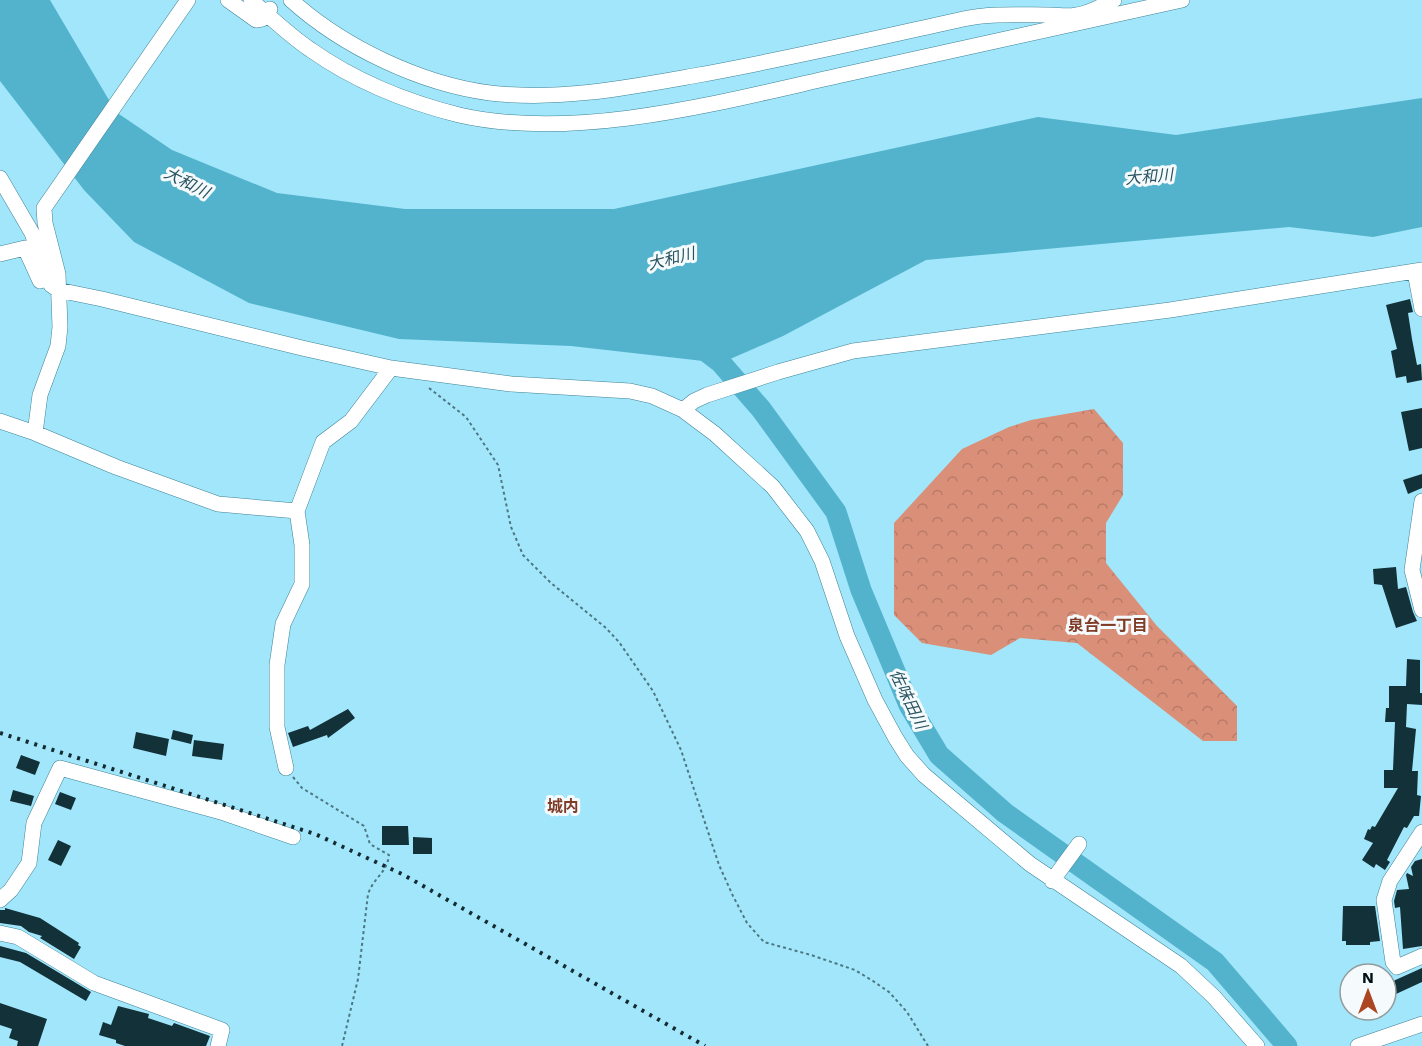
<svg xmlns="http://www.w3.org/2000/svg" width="1422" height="1046" font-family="'Work Sans','Noto Sans JP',sans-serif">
<defs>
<pattern id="forest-crowns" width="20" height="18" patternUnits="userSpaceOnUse" patternTransform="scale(1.5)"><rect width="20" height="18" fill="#da8f78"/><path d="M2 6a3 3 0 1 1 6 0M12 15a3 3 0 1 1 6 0" fill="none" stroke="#b97a67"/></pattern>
</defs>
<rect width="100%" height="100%" fill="#a1e6fa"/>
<path fill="url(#forest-crowns)" d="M1094,409L1123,443V495L1106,523V563L1157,626L1237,706V741H1203L1077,643L1020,638L991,655L922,643L894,615V523L962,449L1009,427L1031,420Z"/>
<path fill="#53b3cd" d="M0,0H50L116,112L172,150L277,193L405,209H614L1038,117L1176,135L1422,98V227L1373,237L1289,227L926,260L783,336L721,363L571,346L399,339L249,303L134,242L84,190L0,81Z"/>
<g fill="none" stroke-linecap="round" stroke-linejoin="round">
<path stroke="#53b3cd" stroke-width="21" d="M700,347L721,363L761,409L836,512L861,590L909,705L939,755L1005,813L1215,962L1287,1046"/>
</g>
<path fill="#123139" d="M1410,299L1413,312L1408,313L1412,339L1417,365L1421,364L1422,380L1407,383L1406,376L1396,378L1391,351L1397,349L1386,305Z
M1422,408V448L1409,451L1401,412Z
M1422,474V488L1408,494L1403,480Z
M1396,567L1398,589L1406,587L1413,612L1417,621L1396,628L1382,585L1374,584L1373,569Z
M1407,659L1420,660V693H1422V705L1407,704L1406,727L1416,729L1412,771H1418L1417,795L1421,796L1419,816H1414L1407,828L1404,827L1387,860L1390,862L1385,870L1376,864L1374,868L1362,860L1373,843L1364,839L1368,829L1370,830L1372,826L1375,827L1398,788H1384V770H1393L1395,722H1385L1386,708H1389V686H1406Z
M348,709L355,718L328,738L327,735L293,747L288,733L308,726L310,730Z
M173,730L193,735L191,744L171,739Z
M136,732L169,739L166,756L133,748Z
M194,740L224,744L222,760L192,756Z
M21,755L40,762L35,775L16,768Z
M13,790L34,796L31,806L10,801Z
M60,792L76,798L71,810L55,804Z
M382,826H408L409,845H382Z
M413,837L432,838V854H413Z
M58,840L71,846L61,866L48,860Z
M1422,859V946L1403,949L1400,907L1395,908L1394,901L1397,890L1409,889L1406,875L1407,873L1413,876L1411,867L1415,861Z
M1343,906H1375L1380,941L1370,942V945H1346V941H1342Z
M5,908L40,918L79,943L78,945L81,947L74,959L40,938L42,936L29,932L21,926L0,923V910H5Z
M0,946L26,953L91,992L86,1001L20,962L0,957Z
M1422,968V982L1396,994L1391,982Z
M0,1003L47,1019L38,1046H17L18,1041L9,1038L12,1029L0,1025Z
M118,1006L149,1014L148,1018L172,1026L174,1023L210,1036L206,1046H125L116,1043V1040L99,1035L103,1022L111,1025Z"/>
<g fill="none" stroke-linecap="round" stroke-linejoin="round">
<defs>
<path id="minor" d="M228,0L256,20L262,19L270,9
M251,0C270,17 290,36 311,50C355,81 407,102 459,115C577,142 725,101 842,75C955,50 1069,25 1182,0
M291,0C343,47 421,84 490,93C558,101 626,88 693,76C783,60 873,39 963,19C991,13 1021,15 1049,15C1058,15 1068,17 1076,15C1089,14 1103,5 1114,0
M0,178L32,233L48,279L51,285L58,290L102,299L302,348L391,368L511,384L630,391L652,396L683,410
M0,254L25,248L40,281
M1415,272L1422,309
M0,421L35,433L116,467L218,504L297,511
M35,433L40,395L58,346L60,327L58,274L45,223L44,208L188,0
M1422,501L1412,570L1422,610
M286,768L277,727V665L283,624L302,584V545L297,511L323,442L351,421L391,368
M1422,832L1390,881L1384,900L1393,962L1397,967L1422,956
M1052,881L1079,844
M0,900L11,890L29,863L34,823L60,768L221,812L293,837
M0,933L18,937L94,983L222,1030L218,1046
M1257,1046L1214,997L1181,966L1030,864L924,775L907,756L895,737L875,700L847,636L822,561L807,531L773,487L715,434L683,410L694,401L707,395L778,372L853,351L1170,310L1422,270
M1358,1046L1422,1024"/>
</defs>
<use href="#minor" stroke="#3f8396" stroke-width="16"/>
<path stroke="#4d7783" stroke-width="2" stroke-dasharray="3 3" stroke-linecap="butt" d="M429,388L466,417L498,465L511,527L523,555L551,583L606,628L619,642L653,691L681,750L719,865L733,896L747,923L764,942L811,955L855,970L873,981L889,992L907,1012L928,1046
M293,777L302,788L364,826L370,844L389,855C387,873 374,877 368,894L358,979L342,1046"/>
<use href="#minor" stroke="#fff" stroke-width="15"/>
<path stroke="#142b32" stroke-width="4" stroke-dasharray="3 6" stroke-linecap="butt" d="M0,733L315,834L402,874L705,1046"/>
</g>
<g text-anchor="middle" stroke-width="6" stroke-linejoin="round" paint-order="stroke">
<g font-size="16" font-style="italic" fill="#29535f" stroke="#f5fbfd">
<text transform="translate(1149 176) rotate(-5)" y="6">大和川</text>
<text transform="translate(187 182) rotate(27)" y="6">大和川</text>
<text transform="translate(671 258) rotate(-14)" y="6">大和川</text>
<text transform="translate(909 699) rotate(64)" y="6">佐味田川</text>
</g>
<g font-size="16" font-weight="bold" fill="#803c27" stroke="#f5fbfd">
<text x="1108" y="631">泉台一丁目</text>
<text x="563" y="812">城内</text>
</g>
</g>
<g transform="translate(1368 992)"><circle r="28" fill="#f5fbfd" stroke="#939da0" stroke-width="1.5"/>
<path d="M0-4.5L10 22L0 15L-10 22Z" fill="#ac4522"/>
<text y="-9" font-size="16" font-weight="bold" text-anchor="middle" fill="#001015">N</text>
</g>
</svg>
